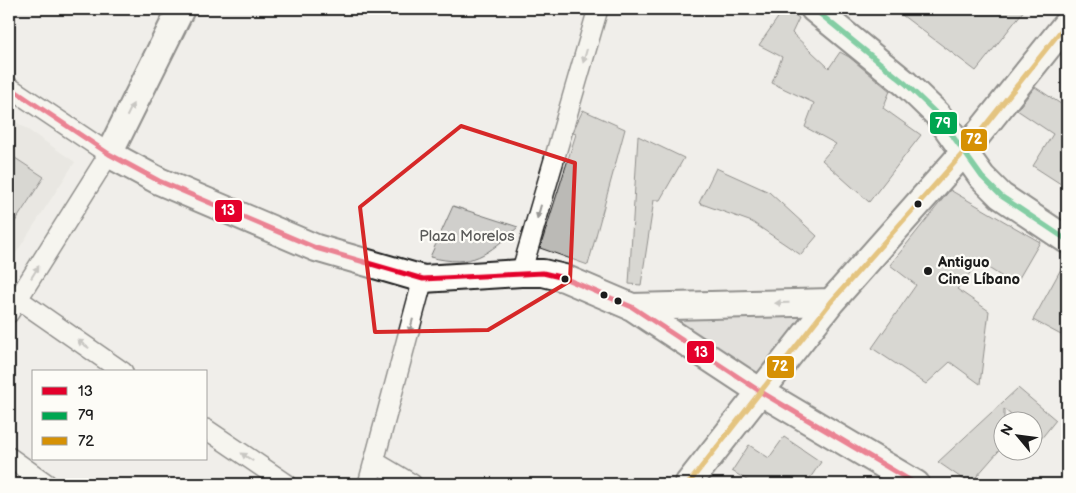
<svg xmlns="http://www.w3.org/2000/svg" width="1076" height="493" font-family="'Balsamiq Sans',sans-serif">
<rect width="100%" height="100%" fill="#f0eeea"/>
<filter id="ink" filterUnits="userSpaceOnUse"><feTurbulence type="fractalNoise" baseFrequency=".02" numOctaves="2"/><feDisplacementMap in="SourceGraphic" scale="10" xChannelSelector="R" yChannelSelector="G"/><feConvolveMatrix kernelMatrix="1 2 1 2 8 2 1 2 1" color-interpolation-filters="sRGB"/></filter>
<g filter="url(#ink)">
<path fill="#e0deda" d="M9,117L75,162L9,264Z"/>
<path fill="#d0cfcc" stroke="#767674" d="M453,206L518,227C487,255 473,268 430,257Z
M831,302L761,392L632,307Z"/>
<path fill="#bbbab6" stroke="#1c1c1c" d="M784,9L799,18L792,33L829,68L840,52L849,57L890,91L883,108L921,135L869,202L822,160L836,144L805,127L814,103L772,83L782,57L759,45Z
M894,9H1025L976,71Z
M1035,87L1067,108V188L1033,166L1053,134L1017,110Z
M583,110L625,129L588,265L540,248L576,134L573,133L575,127Z
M638,136L684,158L660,200H654L641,285L629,284Z
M9,154L44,177L9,231Z
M716,168L769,192L817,236L801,255L752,222L699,203Z
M950,190L1040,242L1015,285L979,262L957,289L989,311L980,384L950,362L926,384L872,348L916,285L890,265Z
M1067,258V323L1061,335L1033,320Z
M1018,388L1056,420L1040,440L1034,434V420H1017L1004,409V445L970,484L938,462Z
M784,437L821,462L806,484H753L732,471L749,445L769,458Z"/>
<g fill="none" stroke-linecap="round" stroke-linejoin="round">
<defs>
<path id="street" d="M9,87L109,154L9,313
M521,273L598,9
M18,299L123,372
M206,429L287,484
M9,457L47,484
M375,462L412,484
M368,484L423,279"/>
<path id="secondary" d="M181,9L109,154L159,181L316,248L423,279L521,273H543L564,278L632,307L761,392L916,484
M814,9L906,84L937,114L982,177L1001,196L1067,240
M632,307L831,302
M688,484L831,302L964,152L1067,23"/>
</defs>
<use href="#street" stroke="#1c1c1c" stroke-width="22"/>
<use href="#secondary" stroke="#1c1c1c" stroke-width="30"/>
<use href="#street" stroke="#fdfcf7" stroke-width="19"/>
<use href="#secondary" stroke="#fdfcf7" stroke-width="26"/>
<defs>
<path id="bus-1" d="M9,87L109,154L159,181L316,248L423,279L543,273L564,278L632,307L761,392L916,484"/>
<path id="bus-2" d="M814,9L906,84L937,114L982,177L1001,196L1067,240"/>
<path id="bus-3" d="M688,484L831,302L964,152L1067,23"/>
</defs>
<use href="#bus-1" stroke="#fdfcf7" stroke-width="9"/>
<use href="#bus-2" stroke="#fdfcf7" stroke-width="9"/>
<use href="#bus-3" stroke="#fdfcf7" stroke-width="9"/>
<use href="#bus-1" stroke="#e4002b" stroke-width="5"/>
<use href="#bus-2" stroke="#00a651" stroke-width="5"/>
<use href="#bus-3" stroke="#d69104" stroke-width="5"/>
</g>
<defs><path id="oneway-solid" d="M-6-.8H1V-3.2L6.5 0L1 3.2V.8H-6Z" transform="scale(1.25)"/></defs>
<g fill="#989794">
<use href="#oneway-solid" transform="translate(585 56) rotate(106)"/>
<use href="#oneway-solid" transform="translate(130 110) rotate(-64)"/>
<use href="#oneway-solid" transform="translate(539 212) rotate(106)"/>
<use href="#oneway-solid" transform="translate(35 272) rotate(-58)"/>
<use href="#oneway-solid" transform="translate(782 303) rotate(178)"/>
<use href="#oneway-solid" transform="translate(411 326) rotate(105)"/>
<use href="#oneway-solid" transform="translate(83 344) rotate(-146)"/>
<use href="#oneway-solid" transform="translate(247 457) rotate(-146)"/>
</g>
</g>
<path d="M0 0H1076V493H0ZM461,126L575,163L570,281L488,330L375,332L360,207Z" fill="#f0eeea" fill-opacity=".55" fill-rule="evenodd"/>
<path fill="none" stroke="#d62828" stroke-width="4" stroke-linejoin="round" d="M461,126L575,163L570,281L488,330L375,332L360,207Z"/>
<g fill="#1c1c1c" stroke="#fdfcf7" stroke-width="2">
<circle cx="918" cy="204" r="4.5"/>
<circle cx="928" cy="271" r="5"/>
<circle cx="565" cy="279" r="4.5"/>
<circle cx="604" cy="295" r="4.5"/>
<circle cx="618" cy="301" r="4.5"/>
</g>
<g text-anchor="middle" stroke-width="4.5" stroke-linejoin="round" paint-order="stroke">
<g font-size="15" fill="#5b5b5a" stroke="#fdfcf7">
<text x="467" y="241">Plaza Morelos</text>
</g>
<g font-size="15" font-weight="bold" fill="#1c1c1c" stroke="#fdfcf7" text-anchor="start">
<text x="938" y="267">Antiguo<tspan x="938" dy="17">Cine Líbano</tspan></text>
</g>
</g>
<g stroke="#fdfcf7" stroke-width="2">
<rect x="929" y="111" width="29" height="24" rx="5" fill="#00a651"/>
<rect x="960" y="128" width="28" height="24" rx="5" fill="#d69104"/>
<rect x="214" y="199" width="29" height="24" rx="5" fill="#e4002b"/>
<rect x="686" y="340" width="29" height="24" rx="5" fill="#e4002b"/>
<rect x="766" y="355" width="29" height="24" rx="5" fill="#d69104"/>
</g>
<g font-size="14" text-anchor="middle" font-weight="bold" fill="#fff">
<text x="943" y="128">79</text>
<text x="974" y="144">72</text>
<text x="228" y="215">13</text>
<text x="701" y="357">13</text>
<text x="780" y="371">72</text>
</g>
<rect width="1076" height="493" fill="none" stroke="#fdfcf7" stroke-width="30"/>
<rect x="15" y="15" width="1046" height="463" fill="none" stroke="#1c1c1c" stroke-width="2" filter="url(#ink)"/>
<rect x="32" y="370" width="175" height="90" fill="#fdfcf7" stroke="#a3a29f"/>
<rect x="42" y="387" width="25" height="8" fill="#e4002b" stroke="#a3a29f"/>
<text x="78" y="396" font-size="15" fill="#1c1c1c">13</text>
<rect x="42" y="412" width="25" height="8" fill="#00a651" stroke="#a3a29f"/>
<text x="78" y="420" font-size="15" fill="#1c1c1c">79</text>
<rect x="42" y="437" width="25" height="8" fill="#d69104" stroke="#a3a29f"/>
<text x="78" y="446" font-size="15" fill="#1c1c1c">72</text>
<g transform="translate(1018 436) rotate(299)"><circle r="24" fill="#fdfcf7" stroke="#a3a29f"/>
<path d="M0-4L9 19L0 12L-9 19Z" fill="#1c1c1c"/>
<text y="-8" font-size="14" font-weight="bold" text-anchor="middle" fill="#1c1c1c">N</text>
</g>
</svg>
